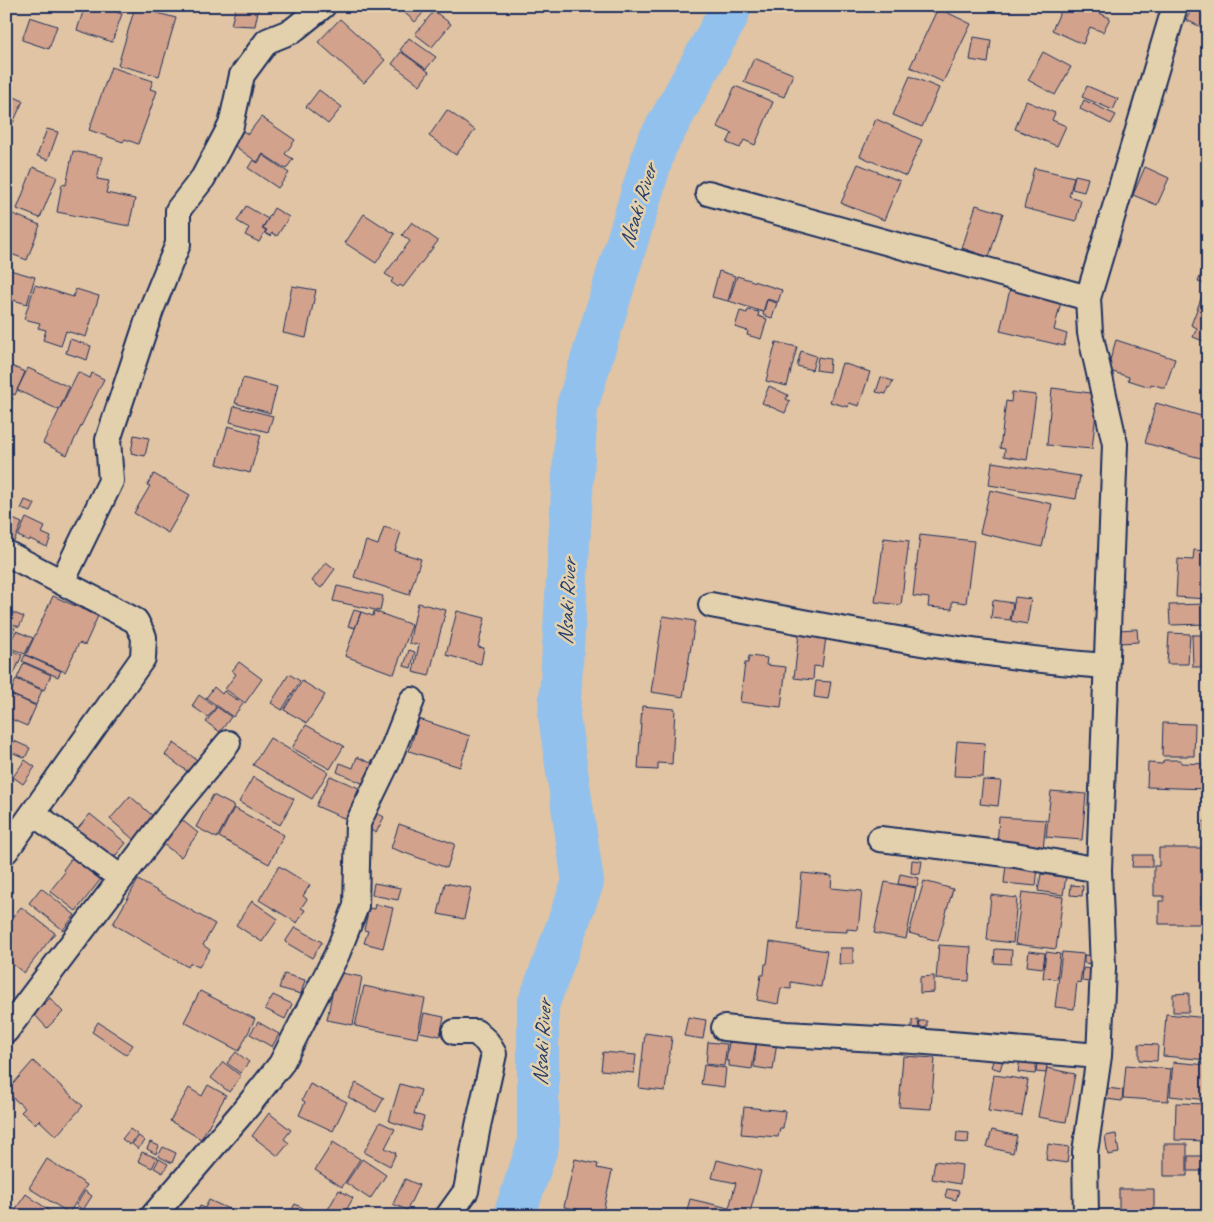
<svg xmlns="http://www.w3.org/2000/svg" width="1214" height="1222" font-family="Caveat,sans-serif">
<rect width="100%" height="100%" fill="#e0c4a4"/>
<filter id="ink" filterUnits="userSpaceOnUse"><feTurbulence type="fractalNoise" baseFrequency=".02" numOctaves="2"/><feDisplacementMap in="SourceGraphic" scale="10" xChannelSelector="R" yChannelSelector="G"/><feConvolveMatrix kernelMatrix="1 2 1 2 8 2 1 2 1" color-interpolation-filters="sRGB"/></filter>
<g filter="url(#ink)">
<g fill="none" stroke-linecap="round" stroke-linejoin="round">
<path stroke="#92c1ed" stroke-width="42" d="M514,1216L538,1145V1005L583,882L559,716L577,407L656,146L727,17L731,6"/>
</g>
<path fill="#d2a28c" stroke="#1b2f5e" d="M85,6H100L122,14L112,42L77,30Z
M236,6H259L255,26L231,25Z
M397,6H429L415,22Z
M1063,6H1094L1099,8L1097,12L1110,18L1103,32L1090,27L1083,44L1052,30Z
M1193,6H1208V30L1186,20Z
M135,7L176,18L159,76L118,65Z
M938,8L971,24L943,82L910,67Z
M434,11L451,24L432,47L415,34Z
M30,17L57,26L49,49L22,40Z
M340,19L385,60L364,83L318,42Z
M974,37L991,40L988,63L970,60Z
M409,38L436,57L426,69L400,50Z
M401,52L429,72L420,85L392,64Z
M1043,52L1071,67L1055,95L1028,80Z
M754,58L793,74L784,97L744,82Z
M111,67L153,81L150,89L157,91L138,144L125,139L123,142L89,130Z
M910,76L939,88L922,127L893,115Z
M735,86L773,102L755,145L744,140L740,148L727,143L732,133L717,127Z
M1087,86L1118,99L1113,110L1082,97Z
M319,90L342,107L328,124L306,107Z
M6,93L23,101L6,138Z
M1084,100L1116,115L1111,124L1080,109Z
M1026,101L1055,113L1052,120L1066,126L1057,146L1015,129Z
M447,110L475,130L456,155L429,136Z
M261,117L295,140L285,154L293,159L286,169L263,154L257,162L232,144L241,130L248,134Z
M876,119L922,140L906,176L860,156Z
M47,129L58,132L48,160L37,156Z
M73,151L102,157L97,179L109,181L106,193L135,199L129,226L57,212L62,184L66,185Z
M263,155L289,173L278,188L248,168L253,160L258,163Z
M858,164L900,181L884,220L841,203Z
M33,167L57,177L40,218L17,209Z
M1145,167L1169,178L1157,205L1133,195Z
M1034,168L1074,177L1069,196L1081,200L1076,221L1024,208Z
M1075,175L1088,178L1084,192L1072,189Z
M976,205L1003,213L989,257L962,248Z
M246,206L268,219L262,228L266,230L259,242L245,235L249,228L237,221Z
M274,208L289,217L277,236L272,233L270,236L265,233L267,230L263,228Z
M13,214L40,225L27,260L6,252V232Z
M364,214L395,234L376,263L345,243Z
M412,222L438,241L403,287L400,285L398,287L391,282L393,279L385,274L410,241L402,235Z
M1204,266L1208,267V285L1198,282Z
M6,269L35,277L27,304L6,298Z
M719,271L735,276L728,301L712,297Z
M737,276L782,290L778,302L767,299L763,312L729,301Z
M35,285L73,297L76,289L99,296L86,337L66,331L61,346L43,340L46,330L38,328L40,323L24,319Z
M1011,285L1062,298L1054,330L1067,334L1064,346L1000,331Z
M292,286L316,290L306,338L283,333Z
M1204,291L1208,292V343L1193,337L1197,328L1191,325Z
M767,300L777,303L772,318L763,315Z
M748,310L759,312L758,316L767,319L761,339L747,335L748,331L735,327L740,311L747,313Z
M70,339L91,346L87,360L66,353Z
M1116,340L1175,359L1165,388L1151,384L1150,387L1128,380L1129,377L1107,370Z
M776,342L797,347L787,386L766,381Z
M801,351L816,356L812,370L797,366Z
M818,357L830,359L829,372L816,370Z
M842,363L870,372L859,406L849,403L848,407L830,402Z
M9,365L25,372L15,395L6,391V371Z
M28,368L69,387L59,410L17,390Z
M78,372L90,378L92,373L104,379L67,455L43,443Z
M881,377L893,381L890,388L888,387L886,394L876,392Z
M243,378L277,387L270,413L235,403Z
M769,386L788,395L786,399L790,401L785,413L762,403Z
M1052,388L1098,394L1092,449L1047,445Z
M1012,392L1036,395L1027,460L1004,456L1005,449L1000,448L1006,401L1011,402Z
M6,394L13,398L6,414Z
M1156,403L1208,418V460L1145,443Z
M234,406L273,416L268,432L230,422Z
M228,426L261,435L250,473L217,464Z
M134,435L149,438L145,456L131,453Z
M992,462L1080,476L1076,499L989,485Z
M154,474L190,495L168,533L134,513L150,486L147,485Z
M990,490L1052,504L1042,547L980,533Z
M25,500L35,504L31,512L21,509Z
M6,516L22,523L12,546L6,543Z
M26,518L45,527L42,533L51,537L47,547L30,539L29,541L18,536Z
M384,527L401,532L395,551L421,559L409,595L354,577L366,541L378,545Z
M920,535L974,541L966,603L952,601V609L928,607L929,598L913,596Z
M884,538L909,541L901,605L875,602Z
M1194,550L1208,551V599L1176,597L1178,559L1193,560Z
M326,562L335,569L321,588L312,581Z
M337,586L383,596L380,611L333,601Z
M53,596L98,616L85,645L79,643L65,672L26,655Z
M1015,597L1031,599L1027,624L1011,621Z
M993,600L1013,603L1010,620L991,618Z
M418,603L446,610L429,676L413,672L419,645L409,643Z
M1208,604V624L1170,625L1169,605Z
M6,610L24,617L19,627L6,621Z
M354,610L361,612L355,628L348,626Z
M374,611L412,625L394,674L345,656L361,612L373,616Z
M457,611L485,618L478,647L484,648L481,664L446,655Z
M663,616L695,621L683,697L651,692Z
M6,624L15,628L8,642L6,641Z
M1137,629L1138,642L1119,643L1118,630Z
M16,631L33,638L25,654L8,647Z
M1169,633L1190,634L1188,664H1167Z
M799,634L826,637L822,667L814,666L813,680L794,678Z
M1192,635H1208V667H1193Z
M6,648L22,655L13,676L6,673Z
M409,650L415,652L411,668L404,666Z
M25,655L61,671L58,677L22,661Z
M749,656L767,658L766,665L786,667L781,707L740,702L745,663H748Z
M239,662L262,679L245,703L225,689L236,674L232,671Z
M24,663L51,675L44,690L17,678Z
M289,674L300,681L282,710L271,703Z
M16,679L42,690L36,705L10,694Z
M302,681L325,695L307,723L284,710Z
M816,681L831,682L828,699L814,697Z
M214,687L222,694L224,691L243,704L233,717L206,698Z
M10,694L36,706L27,726L6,717V703Z
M199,695L216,707L208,717L192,706Z
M642,706L675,709L672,764L658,763V770L638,769Z
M217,707L231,717L220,732L206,722Z
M419,719L470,736L460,767L409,751Z
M1163,723L1195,724L1194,756H1162Z
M306,725L344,746L330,769L292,748Z
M270,738L328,772L312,799L253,765Z
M14,741L30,748L25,758L9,751Z
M957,741L985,743L983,777L954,776Z
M174,743L197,760L188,772L165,755Z
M357,757L371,763L372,760L381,764L371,787L337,772L340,763L353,768Z
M25,760L35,767L23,784L13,777Z
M1164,760H1181V763L1208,764V789L1147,787L1148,763L1162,764Z
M330,776L359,788L346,819L316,806Z
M253,777L294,799L280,825L239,802Z
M983,780L1001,781L998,806L980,804Z
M1051,791L1086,794L1082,840L1046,837Z
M213,795L234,806L217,838L196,827Z
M130,796L154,817L134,840L110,819Z
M234,808L284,835L269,864L219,837Z
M375,812L384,817L376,833L367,828Z
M90,814L126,843L111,861L75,832Z
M999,817L1046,820L1043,850L997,846Z
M182,820L198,833L181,857L160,842L170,830L173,832Z
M1204,821H1208V844H1204Z
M399,824L455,844L447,868L391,848Z
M1159,848H1208V897H1201V904H1208V924H1159V901H1164V896H1154V866H1159Z
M76,852L104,875L76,911L50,891L65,872L63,870Z
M1133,855H1152V867H1132Z
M912,860L922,861L920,874L911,873Z
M1006,864L1038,867L1036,886L1004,883Z
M279,866L310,885L303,896L307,899L301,908L305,910L297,923L259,900Z
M802,873L832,876L831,888L862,891L858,930L847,929V932L797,930Z
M900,874L919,878L917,887L898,884Z
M1041,874L1066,877L1063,895L1038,891Z
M138,880L215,924L203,945L210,950L199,967L190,963L188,967L113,924Z
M924,881L953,889L938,941L909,933Z
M885,882L916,888L906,939L874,933Z
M374,883L401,888L398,900L372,895Z
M445,883L471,888L464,919L438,914Z
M1071,885L1083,886L1082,896L1070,895Z
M41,888L75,915L63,930L29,903Z
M1022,892L1063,897L1056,949L1015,944Z
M991,895L1017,898L1013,943L987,940Z
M252,901L278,919L262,942L236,925Z
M375,904L393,908L383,948L364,943L368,931L364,930L369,908L374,909Z
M21,907L55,933L24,973L6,959V925Z
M295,927L322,942L312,958L285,942Z
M770,942L827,951L821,987L791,982V989L781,988L778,1004L757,1000L761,975H764L765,964H767Z
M939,945L971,947L969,981L936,979Z
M840,948H853V964H839Z
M995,949L1012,950L1011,964L994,963Z
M1029,951L1045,953L1043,968L1027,966Z
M1046,952L1060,954L1057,979L1043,978Z
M1062,952L1084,954L1080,983L1077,982L1074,1009L1055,1007Z
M1084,955L1093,956L1092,964L1084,963Z
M1083,968L1091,969L1090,982L1082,981Z
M336,972L362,977L353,1025L327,1020Z
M284,974L305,980L301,994L279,988Z
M934,976V992L920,993V977Z
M1208,982V1000H1205L1204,983Z
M364,986L425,999L417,1038L355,1026Z
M200,991L255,1019L239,1051L184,1022Z
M1189,993V1012H1173V994Z
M273,995L292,1004L285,1019L265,1009Z
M50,998L63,1012L47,1028L34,1014Z
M424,1013L444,1017L440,1036L420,1032Z
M1166,1014L1208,1018V1060L1163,1056Z
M688,1017L706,1020L703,1039L684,1036Z
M918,1019L919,1029H912V1020Z
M919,1021H927V1027L920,1028Z
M98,1022L133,1045L126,1055L92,1032Z
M258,1022L279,1034L272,1047L250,1034Z
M645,1033L672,1037L665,1091L639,1088Z
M733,1035L757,1038L752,1069L729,1066V1061H726L729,1042L731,1043Z
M757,1038L777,1041L773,1070L754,1067Z
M708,1042L727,1044L724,1066L706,1064Z
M1139,1044L1158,1045L1157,1061L1139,1060Z
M236,1052L249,1062L240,1073L227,1063Z
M603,1052L636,1055L634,1073L601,1070Z
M903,1056L935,1058L931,1109L899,1107Z
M994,1058L1003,1060L1000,1070L991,1067Z
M1020,1058L1037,1060L1035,1074L1018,1072Z
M33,1061L83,1106L56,1136L39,1120L35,1124L21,1112L25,1108L6,1092Z
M223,1062L241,1076L229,1092L211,1078Z
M1173,1062L1208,1065V1100L1170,1096Z
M1037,1063L1047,1064L1046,1073L1036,1072Z
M704,1065L726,1068L724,1087L701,1084Z
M1126,1065L1171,1069L1168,1101L1123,1098Z
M1047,1068L1075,1074L1066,1122L1038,1117Z
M994,1075L1028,1080L1022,1116L988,1111Z
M356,1083L384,1098L376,1112L348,1097Z
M310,1084L347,1102L333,1131L299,1115L305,1102L302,1100Z
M400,1084L421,1090L414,1114L424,1117L420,1131L389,1121Z
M208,1085L226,1095L201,1139L170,1121L189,1088L202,1096Z
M1107,1088L1123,1090L1122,1101L1106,1099Z
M1176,1103L1208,1104V1141L1175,1140Z
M744,1107L785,1111L783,1128H780L778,1137L741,1134Z
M269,1113L291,1130L284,1139L289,1143L278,1156L252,1136Z
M380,1122L395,1129L385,1148L396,1153L390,1166L364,1152Z
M130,1129L138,1135L130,1145L122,1139Z
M992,1130L1017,1136L1013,1153L987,1147Z
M957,1132L969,1133L968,1143L956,1142Z
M1116,1134L1119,1153L1108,1155L1105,1136Z
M139,1136L145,1141L138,1149L132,1144Z
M150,1142L159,1146L156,1154L147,1149Z
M333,1142L360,1159L342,1187L315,1170Z
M1048,1144L1069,1147L1067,1163L1046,1160Z
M1164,1144H1187V1176H1164Z
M163,1147L176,1153L172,1163L158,1156Z
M142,1152L157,1158L152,1168L138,1161Z
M1188,1156H1208V1171H1188Z
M47,1159L87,1185L69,1213L29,1188Z
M159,1159L168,1164L163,1173L154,1168Z
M362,1159L386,1175L370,1199L346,1183Z
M575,1159L598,1164L597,1168L612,1171L602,1216H580L581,1210L564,1207Z
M717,1160L761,1171L749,1216H688L689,1211L687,1210L690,1199L729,1208L736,1183L712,1178Z
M935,1161L962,1165L960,1184L932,1179Z
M405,1179L419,1185L407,1210L393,1204Z
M947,1189L959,1191L956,1200L945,1197Z
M1119,1189H1154V1216H1119Z
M339,1190L353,1198L343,1216H335L327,1211Z
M85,1191L92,1196L83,1210L76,1205Z
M26,1194L57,1216H11Z
M209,1200L231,1210L228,1216H203L197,1213L200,1206L205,1208Z
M295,1204L314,1214L313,1216H288Z"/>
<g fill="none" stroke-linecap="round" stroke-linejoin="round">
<defs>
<path id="minor" d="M708,193L1088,298
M6,553L136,621L144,637L143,658L6,851
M62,582L111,481L108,440L151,310L178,244V210L203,178L231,125L242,75L267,41L292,31L323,6
M711,605C842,629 973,656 1106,666
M33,813L121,878
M880,839L1015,855L1099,870
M724,1028L786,1034L914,1041L1099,1056
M6,1031L179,802L228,743
M153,1216L247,1107L281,1064L337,954L356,906L358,823L388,761L412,700
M448,1216L466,1191L478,1126L494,1054L487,1042L476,1032H455
M1086,1216L1085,1152L1099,1056L1103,968L1099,870L1115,444L1090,333L1088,298L1175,6"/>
</defs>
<use href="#minor" stroke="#1b2f5e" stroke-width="28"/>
<use href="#minor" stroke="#e3d1ae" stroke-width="24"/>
</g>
</g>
<g text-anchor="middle" stroke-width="5" stroke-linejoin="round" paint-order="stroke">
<g font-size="22" font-style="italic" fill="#273e6c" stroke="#e3d1ae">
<text transform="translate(637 206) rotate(-73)" y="8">Nsaki River</text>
<text transform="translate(566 602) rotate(-87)" y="8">Nsaki River</text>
<text transform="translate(541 1043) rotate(-87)" y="8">Nsaki River</text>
</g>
</g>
<rect width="1214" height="1222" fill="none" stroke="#e3d1ae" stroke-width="25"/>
<rect x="12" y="12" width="1189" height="1197" fill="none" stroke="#1b2f5e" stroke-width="2" filter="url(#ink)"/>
</svg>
